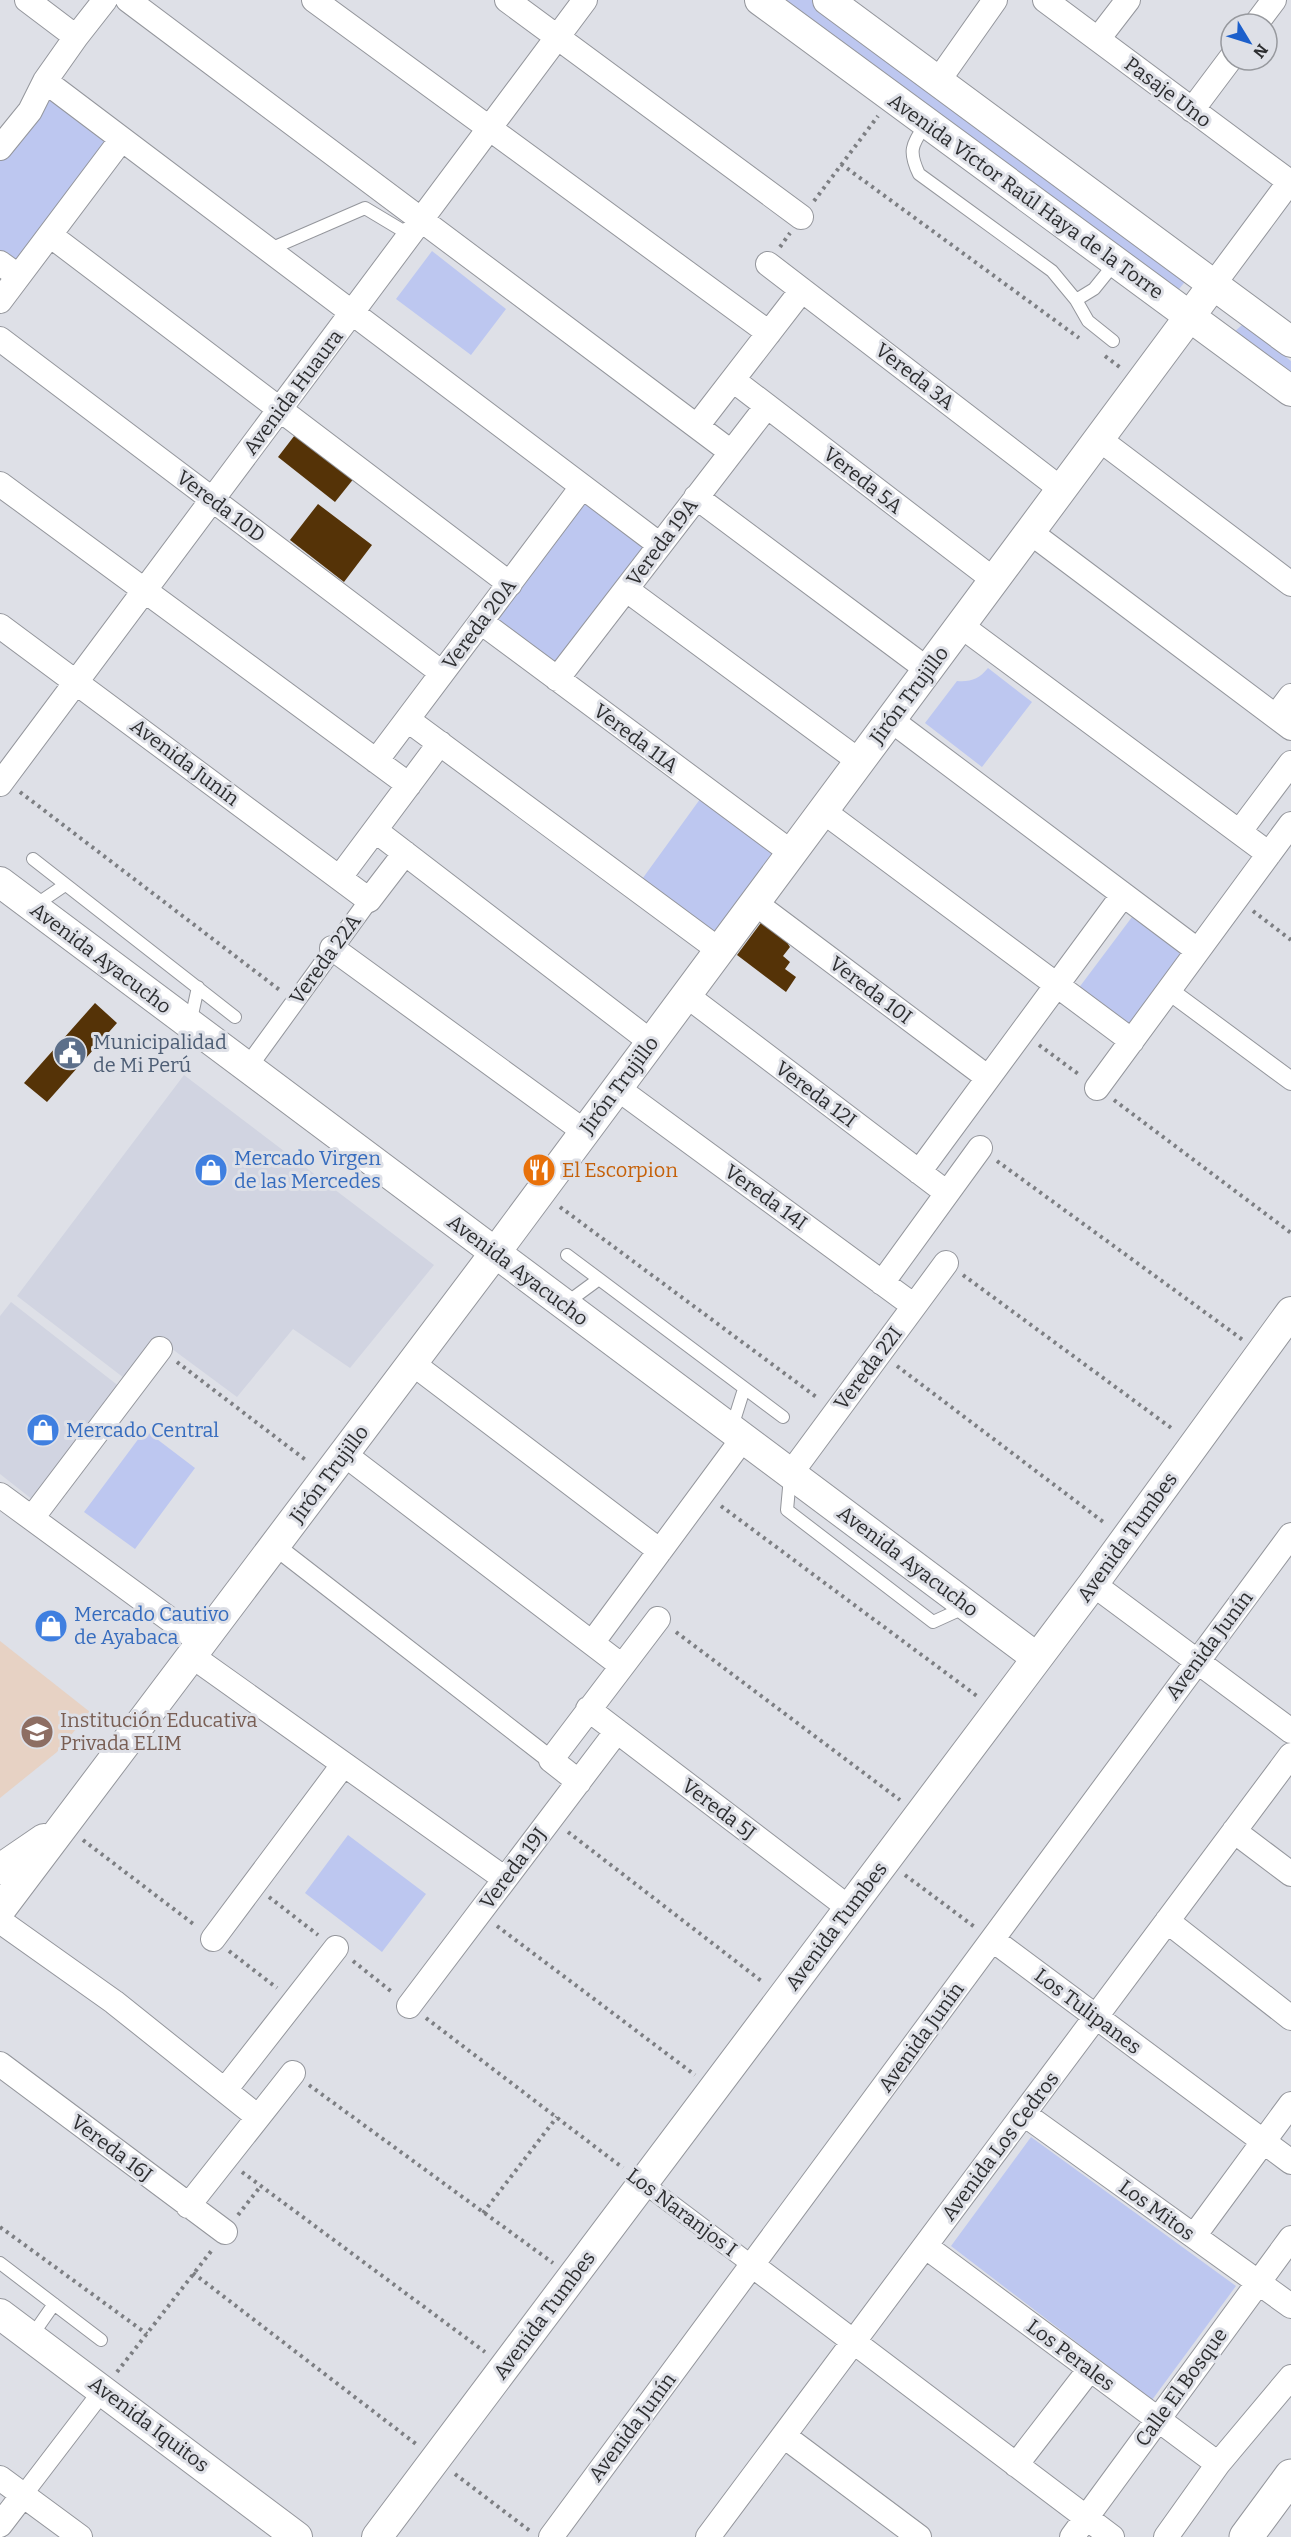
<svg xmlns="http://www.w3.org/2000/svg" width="1291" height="2537" font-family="Bitter,serif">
<rect width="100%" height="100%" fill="#dee0e7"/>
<path fill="#d1d4e1" d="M184,1075L434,1265L350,1368L293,1329L237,1397L160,1340L128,1381L17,1296Z
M11,1302L120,1387L33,1500L0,1474V1316Z"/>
<path fill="#e7d2c4" d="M0,1641L90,1712L57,1752L0,1798Z"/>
<path fill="#bdc7f0" d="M777,0H813L1188,278L1175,294Z
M47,98L111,143L18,267L0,254V156Z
M432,251L506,309L471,355L396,299Z
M1243,324L1291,361V380L1231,335Z
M584,495L652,547L556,671L488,618Z
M988,668L1032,702L982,767L925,723L957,681C971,682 979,679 988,668Z
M703,795L785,854L717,943L640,882Z
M1132,917L1185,956L1127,1033L1075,993Z
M145,1430L195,1468L135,1549L84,1512Z
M348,1835L426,1894L382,1952L305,1893Z
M1031,2137L1236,2286L1152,2400L951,2246Z"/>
<path fill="#553307" d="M298,431L355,477L335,502L278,457Z
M318,504L372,545L344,582L290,540Z
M763,920L790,941L788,944L790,947L783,956L790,962L785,969L796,977L786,992L737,955Z
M95,1003L117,1023L47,1102L24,1083Z"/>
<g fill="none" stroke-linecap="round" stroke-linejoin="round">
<defs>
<path id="service" d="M927,122C913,144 907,149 919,174L1052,271L1076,300L1088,321L1113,341
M268,250L365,208L410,235
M1076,300L1094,289L1115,263
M33,859L235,1017
M34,906L65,885
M190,1024L198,987
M567,1255L783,1417
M565,1304L599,1279
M732,1427L744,1389
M790,1477L787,1510L933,1622L966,1607
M0,2263L101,2340
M31,2337L54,2304"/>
<path id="pedestrian" d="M1168,990L1291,1081
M247,1068L369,900
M275,1546L551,1760
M643,2183L752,2265
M23,2495L104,2389"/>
<path id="minor" d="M27,0L76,37
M128,0L731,452
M314,0L769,333
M507,0L801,217
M1045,0L1291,183
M1256,24L1274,0
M1098,39L1128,0
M45,81L660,545
M938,81L995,0
M1192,110L1231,58
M0,148L30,111L45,81L76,37L105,0
M50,235L510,584
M0,263L18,276
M768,264L1061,489
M1213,285L1291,180
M0,301L121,140
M0,339L442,673
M733,380L994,580
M697,426L802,290
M1099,439L1291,584
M0,484L409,785
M696,497L928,670
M1030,532L1291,728
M627,590L859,761
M481,622L792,853
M960,625L1269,854
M0,626L369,900L405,853
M557,679L767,406
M1276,716L1291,696
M408,720L719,950
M891,720L1197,950
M376,761L582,487
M0,784L585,0
M823,811L1132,1041
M376,831L651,1042
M1240,831L1291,763
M340,877L440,743
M755,903L987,1077
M332,948L585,1132
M686,995L947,1193
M617,1088L914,1306
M1097,1088L1291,824
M919,1172L1123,895
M882,1283L980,1148
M412,1363L660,1551
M344,1454L622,1666
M791,1473L946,1263
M0,1495L202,1643
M32,1518L160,1349
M1093,1584L1291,1731
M592,1643L744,1437
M192,1656L505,1879
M588,1709L849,1908
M579,1782L551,1760L658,1619
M1234,1831L1291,1874
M0,1921L114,2002L258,2117
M1167,1921L1291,2018
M213,1939L343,1765
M993,1940L1291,2162
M409,2006L617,1731
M0,2064L225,2232
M225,2090L336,1948
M1024,2114L1291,2306
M188,2206L293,2073
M1194,2236L1291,2104
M925,2246L1218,2464
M752,2265L1112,2537
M784,2436L919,2537
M1016,2465L1090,2369
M0,2478L80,2537
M0,2525L23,2495
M551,2537L1291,1535
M708,2537L1291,1755
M1072,2537L1291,2238
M1166,2537L1218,2464L1291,2377"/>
<path id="tertiary" d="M760,0L1291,391
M828,0L1291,342
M0,882L1037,1658
M0,1869L44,1839
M0,1910L495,1253L1213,285
M0,2314L297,2537
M377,2537L1093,1584L1291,1312"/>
<path id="trunk" d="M1246,2537L1291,2476"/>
</defs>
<use href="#service" stroke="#94969c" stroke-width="14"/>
<use href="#pedestrian" stroke="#94969c" stroke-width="20"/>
<use href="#minor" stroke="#94969c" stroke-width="26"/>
<use href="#tertiary" stroke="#94969c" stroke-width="32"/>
<use href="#trunk" stroke="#94969c" stroke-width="35"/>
<path stroke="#7d7f83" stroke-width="4" stroke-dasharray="3 4.5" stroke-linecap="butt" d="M841,164L1079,338
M814,201L878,116
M780,247L790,233
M1105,356L1121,368
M20,792L281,991
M1253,911L1291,940
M1039,1045L1081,1076
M1114,1100L1291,1233
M997,1161L1243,1340
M560,1207L819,1399
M963,1275L1174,1430
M177,1362L307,1461
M897,1366L1106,1524
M721,1506L977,1696
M676,1632L900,1800
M568,1832L764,1983
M83,1840L196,1926
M905,1875L976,1928
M269,1897L318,1935
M497,1926L695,2075
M229,1951L277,1988
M353,1961L392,1992
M426,2018L623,2168
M309,2085L553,2263
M242,2172L485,2352
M483,2213L557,2117
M238,2215L260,2187
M0,2227L147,2334
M193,2273L416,2444
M117,2372L212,2250
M455,2474L530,2531"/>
<use href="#service" stroke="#fff" stroke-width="12"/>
<use href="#pedestrian" stroke="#fff" stroke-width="18"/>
<use href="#minor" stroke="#fff" stroke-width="24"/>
<use href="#tertiary" stroke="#fff" stroke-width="30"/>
<use href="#trunk" stroke="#fff" stroke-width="33"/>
</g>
<defs>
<symbol id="civic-disc" viewBox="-11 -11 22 22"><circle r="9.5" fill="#5c6f8a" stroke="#dee0e7"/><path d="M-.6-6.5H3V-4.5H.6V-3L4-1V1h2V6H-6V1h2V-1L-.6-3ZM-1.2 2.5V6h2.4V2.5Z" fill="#fff"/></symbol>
<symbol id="shop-disc" viewBox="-11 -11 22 22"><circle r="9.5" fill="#3f7fe0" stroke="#dee0e7"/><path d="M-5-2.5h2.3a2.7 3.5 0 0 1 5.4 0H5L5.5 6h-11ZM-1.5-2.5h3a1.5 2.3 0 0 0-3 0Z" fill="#fff"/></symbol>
<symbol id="restaurant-disc" viewBox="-11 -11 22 22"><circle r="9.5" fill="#e8710a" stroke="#dee0e7"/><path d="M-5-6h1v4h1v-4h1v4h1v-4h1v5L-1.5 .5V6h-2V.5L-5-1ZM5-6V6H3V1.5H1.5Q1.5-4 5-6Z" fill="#fff"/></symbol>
<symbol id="school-disc" viewBox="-11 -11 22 22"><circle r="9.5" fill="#8d6e63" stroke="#dee0e7"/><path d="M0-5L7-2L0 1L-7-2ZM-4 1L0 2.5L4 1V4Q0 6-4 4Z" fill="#fff"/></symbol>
</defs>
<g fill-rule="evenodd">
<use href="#civic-disc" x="51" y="1034" width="38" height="38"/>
<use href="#shop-disc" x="192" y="1151" width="38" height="38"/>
<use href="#restaurant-disc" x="520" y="1151" width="38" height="38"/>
<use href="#shop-disc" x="24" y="1411" width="38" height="38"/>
<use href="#shop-disc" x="32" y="1607" width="38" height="38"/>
<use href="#school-disc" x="18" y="1713" width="38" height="38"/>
</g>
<g text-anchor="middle" stroke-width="6" stroke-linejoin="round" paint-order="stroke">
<g font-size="20" fill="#2d2e30" stroke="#dee0e7">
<text transform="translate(1168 92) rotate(37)" y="7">Pasaje Uno</text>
<text transform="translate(1026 196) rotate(36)" y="7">Avenida Víctor Raúl Haya de la Torre</text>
<text transform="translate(915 376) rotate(38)" y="7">Vereda 3A</text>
<text transform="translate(293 392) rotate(-53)" y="7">Avenida Huaura</text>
<text transform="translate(863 480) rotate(38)" y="7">Vereda 5A</text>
<text transform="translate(221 506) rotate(37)" y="7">Vereda 10D</text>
<text transform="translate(662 542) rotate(-53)" y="7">Vereda 19A</text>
<text transform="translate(479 624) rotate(-53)" y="7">Vereda 20A</text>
<text transform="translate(909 695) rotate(-53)" y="7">Jirón Trujillo</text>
<text transform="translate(636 738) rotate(37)" y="7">Vereda 11A</text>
<text transform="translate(185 762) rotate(37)" y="7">Avenida Junín</text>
<text transform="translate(101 958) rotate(37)" y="7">Avenida Ayacucho</text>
<text transform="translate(325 959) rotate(-54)" y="7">Vereda 22A</text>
<text transform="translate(871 990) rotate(37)" y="7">Vereda 10I</text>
<text transform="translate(619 1085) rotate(-53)" y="7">Jirón Trujillo</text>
<text transform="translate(816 1094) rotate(37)" y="7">Vereda 12I</text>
<text transform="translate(766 1197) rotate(36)" y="7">Vereda 14I</text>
<text transform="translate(518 1270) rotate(37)" y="7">Avenida Ayacucho</text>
<text transform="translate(868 1368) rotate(-53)" y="7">Vereda 22I</text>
<text transform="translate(329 1474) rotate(-53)" y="7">Jirón Trujillo</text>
<text transform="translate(1127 1537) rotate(-54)" y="7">Avenida Tumbes</text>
<text transform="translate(908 1561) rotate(37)" y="7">Avenida Ayacucho</text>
<text transform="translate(1209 1645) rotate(-53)" y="7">Avenida Junín</text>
<text transform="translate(719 1809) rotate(37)" y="7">Vereda 5J</text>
<text transform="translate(513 1868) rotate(-53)" y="7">Vereda 19J</text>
<text transform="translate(836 1926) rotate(-53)" y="7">Avenida Tumbes</text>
<text transform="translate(1088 2011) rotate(37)" y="7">Los Tulipanes</text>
<text transform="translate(921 2037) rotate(-54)" y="7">Avenida Junín</text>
<text transform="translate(1000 2146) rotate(-53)" y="7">Avenida Los Cedros</text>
<text transform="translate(112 2148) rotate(37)" y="7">Vereda 16J</text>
<text transform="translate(1157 2210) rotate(36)" y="7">Los Mitos</text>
<text transform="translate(682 2212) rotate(37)" y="7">Los Naranjos I</text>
<text transform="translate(544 2315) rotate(-53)" y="7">Avenida Tumbes</text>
<text transform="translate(1071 2355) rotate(37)" y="7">Los Perales</text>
<text transform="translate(1181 2387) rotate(-54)" y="7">Calle El Bosque</text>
<text transform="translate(149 2424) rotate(37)" y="7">Avenida Iquitos</text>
<text transform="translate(632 2427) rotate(-53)" y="7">Avenida Junín</text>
</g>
<g font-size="20" fill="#4e5e75" stroke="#dee0e7" text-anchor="start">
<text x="93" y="1049">Municipalidad<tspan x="93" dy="23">de Mi Perú</tspan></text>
</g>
<g font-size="20" fill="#366cbe" stroke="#dee0e7" text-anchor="start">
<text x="234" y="1165">Mercado Virgen<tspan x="234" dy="23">de las Mercedes</tspan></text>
<text x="66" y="1437">Mercado Central</text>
<text x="74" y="1621">Mercado Cautivo<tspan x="74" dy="23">de Ayabaca</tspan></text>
</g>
<g font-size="20" fill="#c56008" stroke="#dee0e7" text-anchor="start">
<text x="562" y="1177">El Escorpion</text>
</g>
<g font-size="20" fill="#785e54" stroke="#dee0e7" text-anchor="start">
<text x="60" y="1727">Institución Educativa<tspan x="60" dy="23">Privada ELIM</tspan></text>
</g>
</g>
<g transform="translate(1249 42) rotate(128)"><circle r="28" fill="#dee0e7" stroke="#97999e" stroke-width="1.5"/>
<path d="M0-4.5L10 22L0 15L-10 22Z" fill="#1c5fcb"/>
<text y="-9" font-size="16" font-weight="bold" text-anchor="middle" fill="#2d2e30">N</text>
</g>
</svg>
